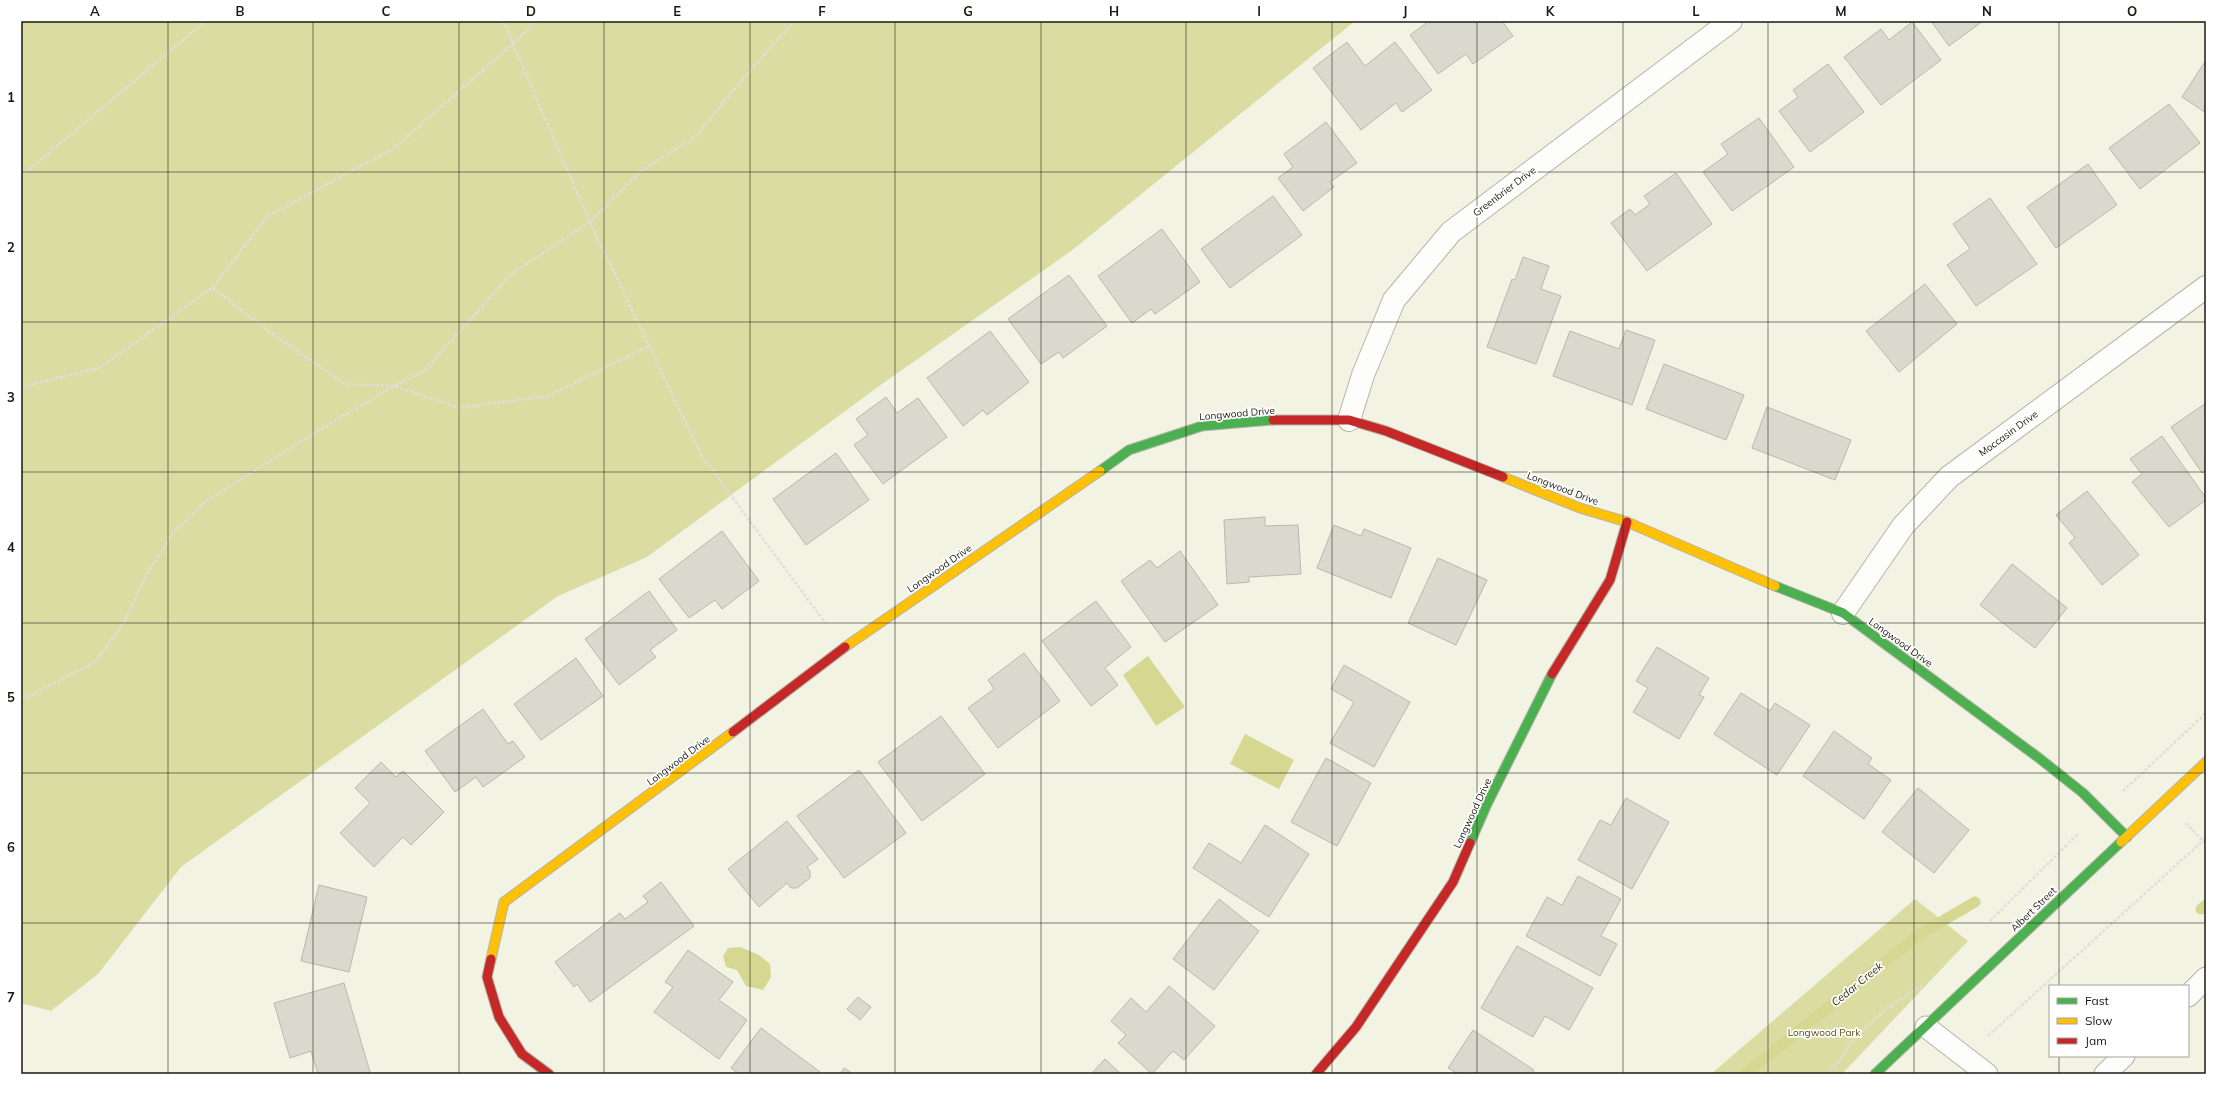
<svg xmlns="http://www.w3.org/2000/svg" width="2227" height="1095" font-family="Mulish,sans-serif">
<rect width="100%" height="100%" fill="#f2f3e3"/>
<path fill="#dadca2" d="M21,21H1355L1071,251L882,384L647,557L558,596L181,867L98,974L51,1011L21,1003Z
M1915,899L1968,941L1842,1074H1711Z"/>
<path fill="#d6d892" d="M1148,656L1185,707L1156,726L1123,675Z
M1245,734L1294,760L1279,789L1230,764Z
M740,947L759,955L770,964L771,977L763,990L746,986L737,970L726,967L723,956L728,948Z"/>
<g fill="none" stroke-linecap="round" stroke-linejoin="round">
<path stroke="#d6d892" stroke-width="11" d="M2201,909L2206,905
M1745,1074L1920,934L1975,902"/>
</g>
<path fill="#d9dacd" stroke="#b8b9ad" d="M1429,21H1502L1513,36L1473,64L1466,54L1438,74L1410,35Z
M1931,21H1983L1949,46Z
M1912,22L1941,60L1881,105L1844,57L1881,29L1889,40Z
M1347,42L1365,66L1395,42L1432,90L1402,112L1396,103L1361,130L1313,68Z
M2206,60V113L2182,97Z
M1828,64L1864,112L1810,152L1779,111L1798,97L1793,90Z
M2169,104L2200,143L2140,189L2109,148Z
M1759,118L1794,167L1732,211L1703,172L1728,154L1721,144Z
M1326,122L1357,163L1330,182L1334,187L1303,211L1278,178L1293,167L1284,154Z
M2088,164L2117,205L2056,248L2027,207Z
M1676,173L1712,224L1647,271L1611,223L1630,209L1635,215L1650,204L1644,196Z
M1273,196L1302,235L1230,288L1201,249Z
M1990,198L2037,264L1976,306L1947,265L1970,249L1953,224Z
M1162,229L1200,282L1155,314L1151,309L1132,323L1098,276Z
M1523,257L1549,266L1541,289L1561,296L1536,364L1487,347L1512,279L1515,280Z
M1069,275L1107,326L1063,358L1059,352L1041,364L1008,319Z
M1925,284L1957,324L1899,372L1866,331Z
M1626,330L1655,340L1632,405L1553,376L1570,331L1619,349Z
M990,331L1029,382L987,415L983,410L963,426L927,378Z
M1664,364L1744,395L1726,440L1646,409Z
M886,397L897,413L918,398L947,437L883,484L854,445L868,435L856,419Z
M2206,403V470L2202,473L2171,427Z
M1767,407L1851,440L1835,480L1752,448Z
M2162,436L2206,498V500L2169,527L2132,482L2142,474L2130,459Z
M836,453L869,500L806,545L773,499Z
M2087,491L2139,555L2102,585L2069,543L2075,538L2056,515Z
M1265,517V526L1298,525L1301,574L1249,577V582L1227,584L1224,520Z
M1334,525L1361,536L1364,529L1411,548L1391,598L1317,568Z
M722,531L759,581L722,609L715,600L689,618L659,579Z
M1180,551L1218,605L1165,642L1121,581L1150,560L1157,568Z
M1438,558L1487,580L1456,645L1408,623Z
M2012,564L2067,608L2035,648L1980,605Z
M649,591L677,630L650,650L656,657L619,685L585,639Z
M1096,601L1131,647L1105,668L1118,685L1091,706L1042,641Z
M1657,647L1709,678L1699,695L1704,697L1679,739L1633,712L1648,688L1636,681Z
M1024,653L1060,701L998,748L968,708L994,689L988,680Z
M576,658L603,696L541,740L514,704Z
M1344,665L1410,702L1374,767L1330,743L1354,702L1331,689Z
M1741,693L1770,711L1775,703L1810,725L1777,775L1714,734Z
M483,709L508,744L513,741L525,757L483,787L476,777L455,792L425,751Z
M941,716L985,774L922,821L878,762Z
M1834,731L1872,758L1868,764L1891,780L1864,819L1803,776Z
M1326,758L1371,783L1337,846L1291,822Z
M381,762L396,777L403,771L444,812L411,845L403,837L374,867L340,833L370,803L355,788Z
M859,770L906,833L844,878L797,816Z
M1918,788L1969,830L1934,873L1882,832Z
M1626,798L1669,822L1632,889L1578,860L1600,820L1611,825Z
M787,821L818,859L807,867L810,871V878L797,888H791L787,883L759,907L728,869Z
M1265,825L1309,854L1269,917L1193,868L1209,843L1241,863Z
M1578,876L1621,899L1601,936L1617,944L1600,976L1526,936L1547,897L1562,905Z
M661,882L694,926L590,1002L577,984L574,987L555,962L620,913L625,919L648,902L643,896Z
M319,885L367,897L349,972L301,961Z
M1219,899L1259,931L1214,990L1173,959Z
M1517,946L1593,988L1569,1030L1545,1016L1533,1037L1481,1008Z
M688,950L733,982L719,1000L747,1020L719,1059L654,1012L673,987L665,982Z
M344,983L370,1072L362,1074H318L311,1051L290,1058L274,1003Z
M1169,986L1215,1026L1184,1060L1173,1051L1152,1074L1118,1043L1126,1035L1111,1021L1131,998L1146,1012Z
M858,997L871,1007L860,1020L847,1009Z
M761,1028L820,1072L818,1074H739L731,1068Z
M1473,1030L1534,1070L1532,1074H1458L1448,1068Z
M1105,1059L1121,1074H1091Z
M844,1068L853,1074H840Z"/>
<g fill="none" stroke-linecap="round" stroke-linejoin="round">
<defs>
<path id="lane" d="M2188,996L2206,978
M1926,1027L1987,1074
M2105,1074L2124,1056"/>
<path id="street" d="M1349,420L1363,375L1394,300L1451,232L1731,21
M1843,613L1903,526L1949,477L2206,287"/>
<path id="fast" d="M1100,471L1129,450L1202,426L1273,420
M1775,586L1843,613L2039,758L2083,793L2127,837
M1470,843L1487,804L1552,674
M1875,1074L2121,842"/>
<path id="slow" d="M1503,477L1580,508L1627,522L1775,586
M845,647L1100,471
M2121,842L2206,762
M491,959L504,902L733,732"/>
<path id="jam" d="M1273,420H1349L1386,431L1503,477
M1552,674L1610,580L1627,522
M733,732L845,647
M491,959L487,977L499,1017L522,1054L549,1074
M1316,1074L1356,1027L1453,882L1470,843"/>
</defs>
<use href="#lane" stroke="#b5b5a9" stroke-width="23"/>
<use href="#street" stroke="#b5b5a9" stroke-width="24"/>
<use href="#fast" stroke="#b5b5a9" stroke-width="11"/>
<use href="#slow" stroke="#b5b5a9" stroke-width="11"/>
<use href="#jam" stroke="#b5b5a9" stroke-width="11"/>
<path stroke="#dedfda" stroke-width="2.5" stroke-dasharray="3 2" stroke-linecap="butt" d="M503,21L590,222L701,455L826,624
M21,176L206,21
M212,288L282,341L346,384L394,386L459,408L549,396L649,346
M21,387L99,368L212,288L268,216L393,149L513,44L536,21
M21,697L30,696L96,661L122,626L146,576L173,533L205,502L310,436L394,386L424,371L510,275L590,222L641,171L695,137L753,67L795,21
M2123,791L2206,713
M2186,823L2206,844
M1990,921L2079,833
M1988,1036L2206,838
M1826,1074L1840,1061L1852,1040L1887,1008L1923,985"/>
<use href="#lane" stroke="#fdfdfb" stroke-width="21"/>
<use href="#street" stroke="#fdfdfb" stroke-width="22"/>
<use href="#fast" stroke="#4caf50" stroke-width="9"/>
<use href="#slow" stroke="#ffc107" stroke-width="9"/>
<use href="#jam" stroke="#c62828" stroke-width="9"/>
</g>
<path fill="none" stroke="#191a0f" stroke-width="1" stroke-opacity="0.55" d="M168,21V1074M313,21V1074M459,21V1074M604,21V1074M750,21V1074M895,21V1074M1041,21V1074M1186,21V1074M1332,21V1074M1477,21V1074M1623,21V1074M1768,21V1074M1914,21V1074M2059,21V986M21,172H2206M21,322H2206M21,472H2206M21,623H2206M21,773H2206M21,923H2206M2059,1056V1074"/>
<g text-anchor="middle" stroke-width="3.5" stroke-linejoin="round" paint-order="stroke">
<g font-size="10" fill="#191a0f" stroke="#fff">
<text transform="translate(1504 191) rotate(-37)" y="4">Greenbrier Drive</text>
<text transform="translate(1237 413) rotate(-5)" y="4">Longwood Drive</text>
<text transform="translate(2008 433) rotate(-36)" y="4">Moccasin Drive</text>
<text transform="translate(1563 488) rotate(21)" y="4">Longwood Drive</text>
<text transform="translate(939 568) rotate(-35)" y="4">Longwood Drive</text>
<text transform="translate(1901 642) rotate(36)" y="4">Longwood Drive</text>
<text transform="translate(678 760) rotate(-37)" y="4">Longwood Drive</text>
<text transform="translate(1472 813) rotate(-65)" y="4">Longwood Drive</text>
<text transform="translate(2033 909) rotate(-44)" y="4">Albert Street</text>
</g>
<g font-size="10" fill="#52530a" stroke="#fff">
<text x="1824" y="1036">Longwood Park</text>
</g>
<g font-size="11" font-style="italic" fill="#33340a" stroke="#fff">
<text transform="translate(1857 984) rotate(-39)" y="4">Cedar Creek</text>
</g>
</g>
<rect width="2227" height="1095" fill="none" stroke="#ffffff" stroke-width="44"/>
<rect x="2049" y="985" width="140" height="72" fill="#ffffff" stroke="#a3a39f"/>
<rect x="2057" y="998" width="20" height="6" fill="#4caf50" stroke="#a3a39f"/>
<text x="2085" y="1005" font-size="12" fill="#191a0f">Fast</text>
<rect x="2057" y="1018" width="20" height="6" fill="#ffc107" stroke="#a3a39f"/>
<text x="2085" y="1025" font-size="12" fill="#191a0f">Slow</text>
<rect x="2057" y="1038" width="20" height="6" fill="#c62828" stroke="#a3a39f"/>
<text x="2085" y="1045" font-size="12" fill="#191a0f">Jam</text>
<rect x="22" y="22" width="2183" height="1051" fill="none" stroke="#191a0f" stroke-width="1.5"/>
<g font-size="13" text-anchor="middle" font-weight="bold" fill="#191a0f">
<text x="95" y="16">A</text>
<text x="240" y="16">B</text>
<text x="386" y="16">C</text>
<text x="531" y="16">D</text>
<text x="677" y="16">E</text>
<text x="822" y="16">F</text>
<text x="968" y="16">G</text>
<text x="1114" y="16">H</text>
<text x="1259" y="16">I</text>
<text x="1405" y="16">J</text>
<text x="1550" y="16">K</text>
<text x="1696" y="16">L</text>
<text x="1841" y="16">M</text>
<text x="1987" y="16">N</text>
<text x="2132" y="16">O</text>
<text x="11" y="102">1</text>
<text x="11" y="252">2</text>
<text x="11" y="402">3</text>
<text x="11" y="552">4</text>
<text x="11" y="702">5</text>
<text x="11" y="852">6</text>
<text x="11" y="1002">7</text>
</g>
</svg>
